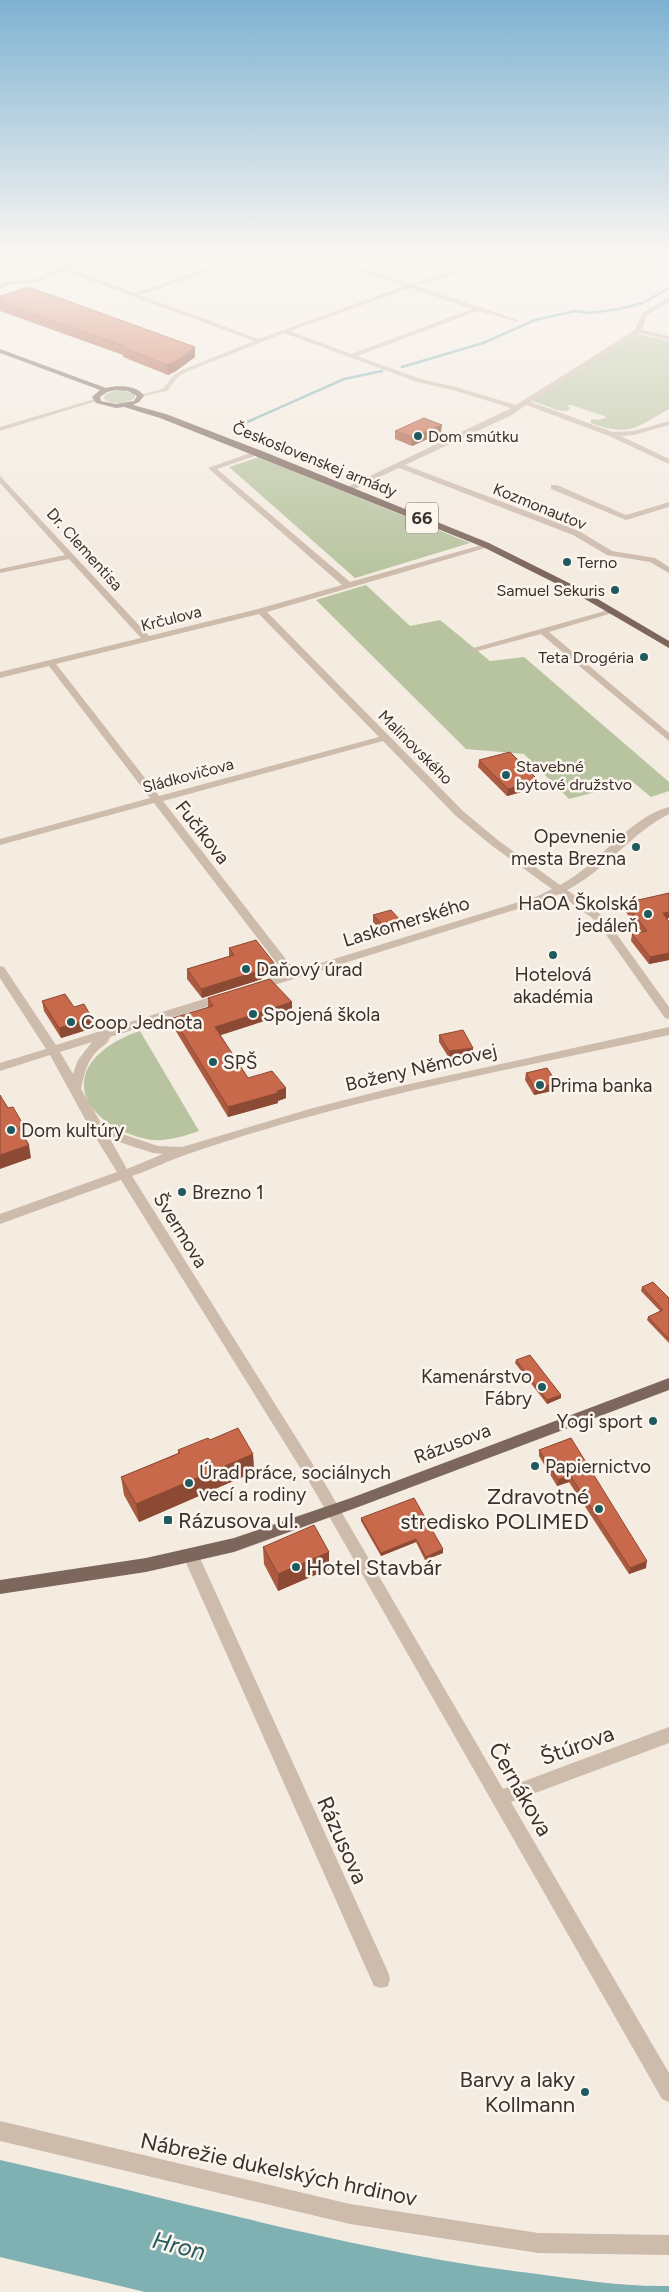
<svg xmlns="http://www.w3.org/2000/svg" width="669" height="2292" font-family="Figtree,sans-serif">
<rect width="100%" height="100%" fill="#f4ebe1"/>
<path fill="#b8c4a0" d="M638,334L669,341V409C635,428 630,437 591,423V419L599,420L607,417L571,405L567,406L570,408L567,411L557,410L530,400Z
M120,390L135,394V398C126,404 112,406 103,398L107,393Z
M259,457L470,543L355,578L229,467Z
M366,585L410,626L440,620L490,661L524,657L669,782V791L651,797L633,782L569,799L524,754L466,749L316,600Z
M140,1031L199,1131C185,1136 168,1141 153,1140C124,1137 76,1112 85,1076C90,1054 120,1037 140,1031Z"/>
<path fill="#7fb0b2" d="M0,2160C176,2199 350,2251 530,2273C576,2279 622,2287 669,2286V2292H145L0,2257Z"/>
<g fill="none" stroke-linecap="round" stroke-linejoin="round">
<path stroke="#7fb0b2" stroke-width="2.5" d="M402,367L483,343L535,320L575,311L590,313L619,309L643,303L669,288
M236,427L344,379L382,371"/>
<path fill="#cdbbac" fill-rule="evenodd" d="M94,252H102L68,268L134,293L259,252H268L140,295L259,339L404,286L307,252C321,252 332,260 346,262C357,264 375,252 389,252L354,265L410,284L458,270V272L416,286L518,320V322L478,311L357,356L421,379L456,387L516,405L635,330L642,313L669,297V302L647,315L642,330L669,336V340L639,333L531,402L613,432L634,431L669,421V425L634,435L621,436L669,459V464L609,436L526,405L512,415L405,465L579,531L612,551L655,558L669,567V573L650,562L607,555L573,535L399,468L352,490L345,488L511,408L453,390L417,382L284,333L186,372L177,378L167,391L139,397V395L163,389L173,376L182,370L254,341L63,271L36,283L8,285L0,290V285L6,281L33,280ZM410,288L472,309L351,354L290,331Z
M94,399L100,400L0,431V427Z
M256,451L263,453L217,469L350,582L489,543V547L267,612L464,812L499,841L560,885C598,866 629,817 669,807V814C631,833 605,871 567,890L600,914L610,925L669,1007V1019L665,1018L602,929L592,918L559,894L546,900L258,990L252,986L254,983L285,974L154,803L0,845V839L150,798L49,666L0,678V672L141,638L69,559L0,573V569L65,555L0,483V476L149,636L258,609L342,585L208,468ZM259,614L379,737L159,796L56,664ZM383,741L456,816L491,845L552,889L538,896L295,971L163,801Z
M551,485H557L626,515L669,502V507L626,520L551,489Z
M612,609L619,611L549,632L669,733V741L541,634L474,652L470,649Z
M0,966L4,967L56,1045L220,994H228L230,997L228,1000L110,1037C109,1043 102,1046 97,1051C87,1061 84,1075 81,1089L104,1128L158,1146L182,1147L313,1108L396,1087L669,1027V1035C508,1070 344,1100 188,1154C169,1160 151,1170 132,1176L324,1482L503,1789L669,1727V1743L511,1802L669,2073V2102L662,2099L314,1490L121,1180L0,1224V1214L117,1172L91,1130L50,1055L0,1071V1063L46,1049L0,978ZM92,1042L78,1060L73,1074L60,1052ZM110,1139L153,1153L163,1154L127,1169Z
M191,1549L196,1551L199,1556L388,1972L390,1979L388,1986L381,1988L374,1986L183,1556L186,1551Z
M0,2121L350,2204L538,2233L669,2235V2255L538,2253L350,2224L0,2141Z"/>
<path fill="#7d675c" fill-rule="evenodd" d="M0,349L106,388C118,385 138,385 144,396L139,402L133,405L166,414L262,451L489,543L579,588L669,641V648L573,592L483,547L160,418L124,407L116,408L96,403L92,397L100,390L0,353ZM117,390L128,391L137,396L134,401L116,404L101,401L100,397L107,392Z
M669,1378V1390L361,1506L234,1552L146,1572L0,1594V1580L146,1558L234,1538L351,1498Z"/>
</g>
<path fill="#ac5a40" d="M0,296L195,347V357L176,371L168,375L123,357V355L0,311Z
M395,431L441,433L412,446L395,439Z
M479,760L539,781V787L507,796L478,767Z
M669,893V918L667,919L669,922V960L649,964L631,941L632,934L642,932L624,910L625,903Z
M373,915L400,927L383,932L373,922Z
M229,948L274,973L262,976V979L202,998L187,979V969L229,956Z
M208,998L292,1002V1012L220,1035L248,1078L286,1098L278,1101V1103L228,1117L174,1028L173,1018L208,1007Z
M42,1001L74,1007L93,1028L61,1038L44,1011Z
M439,1035L473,1054L449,1058L439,1042Z
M526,1073L556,1090L534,1095L525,1080Z
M642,1287L669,1298V1343L647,1320L648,1317L660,1311L641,1291Z
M516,1360L561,1398L547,1404L515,1363Z
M571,1438L646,1568L629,1574L569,1482L557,1486L539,1456V1450Z
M210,1440L253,1454L254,1472L139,1522L124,1495L121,1477L178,1453V1450Z
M361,1518L443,1549V1553L425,1560L416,1542L381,1556L361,1521Z
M263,1547L329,1552V1569L278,1591L264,1564Z"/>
<path fill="#8c4a34" d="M195,347V357L176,371L168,375L167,365Z
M442,425L441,433L412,446V437Z
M539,781V787L507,796L508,789Z
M669,912V918L662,920L663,913Z
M400,920V927L383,932V925Z
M669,953V960L649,964L650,957Z
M274,963V973L262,976V979L202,998L201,989Z
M292,1002V1012L215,1037V1027Z
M92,1018L93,1028L61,1038L59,1028Z
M473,1048V1054L449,1058V1051Z
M557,1083L556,1090L534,1095L535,1088Z
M286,1088V1098L278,1101V1103L228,1117V1107Z
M24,1126L26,1139L19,1128Z
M29,1145L31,1158L0,1169V1155Z
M561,1395V1398L547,1404V1400Z
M253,1454L254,1472L139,1522L136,1504Z
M570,1475L569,1482L557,1486L558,1480Z
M416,1539V1542L381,1556V1553Z
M443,1549V1553L425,1560L426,1557Z
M329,1552V1569L278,1591V1574Z
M647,1561L646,1568L629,1574L630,1568Z"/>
<path fill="#c8694b" stroke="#8c4a34" d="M29,287L195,347L176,361L167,365L122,347L124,346L0,302V296Z
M424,418L442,425L412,437L395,431Z
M510,752L539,781L508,789L479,760Z
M669,893V912L663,913L669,922V953L650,957L632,934L647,931L625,903Z
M391,910L400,920L383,925L373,915Z
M256,940L274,963L260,967L262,970L201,989L187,969L234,955L229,948Z
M270,979L292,1002L215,1027L248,1078L272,1071L286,1088L277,1091L278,1093L228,1107L173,1018L213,1006L208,998Z
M65,994L74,1007L84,1004L92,1018L59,1028L42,1001Z
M463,1030L473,1048L449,1051L439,1035Z
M547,1068L557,1083L535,1088L526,1073Z
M0,1095L8,1108L13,1107L24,1126L19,1128L29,1145L0,1155Z
M653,1282L669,1298V1339L648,1317L663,1310L642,1287Z
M530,1355L561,1395L547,1400L516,1360Z
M238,1428L253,1454L136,1504L121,1477L180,1453L178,1450L208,1438L210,1440Z
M571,1438L647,1561L630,1568L570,1475L558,1480L539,1450Z
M414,1498L443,1549L426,1557L416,1539L381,1553L361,1518Z
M314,1525L329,1552L278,1574L263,1547Z"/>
<linearGradient id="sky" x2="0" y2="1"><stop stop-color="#7eb2d2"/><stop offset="0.44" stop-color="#faf6f2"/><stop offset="1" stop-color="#faf6f2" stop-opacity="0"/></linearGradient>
<rect width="669" height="573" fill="url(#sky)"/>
<g fill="#1f5a5e" stroke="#fbf5ee" stroke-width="2">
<circle cx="418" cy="436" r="5"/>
<circle cx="567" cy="562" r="5"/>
<circle cx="615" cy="590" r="5"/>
<circle cx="644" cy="657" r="5"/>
<circle cx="506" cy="775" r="5"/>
<circle cx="636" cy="847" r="5"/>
<circle cx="648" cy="914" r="5"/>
<circle cx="553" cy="955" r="5"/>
<circle cx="246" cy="969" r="5"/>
<circle cx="253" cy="1014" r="5"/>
<circle cx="71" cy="1022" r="5"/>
<circle cx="213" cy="1062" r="5"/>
<circle cx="540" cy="1085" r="5"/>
<circle cx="11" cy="1130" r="5"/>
<circle cx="182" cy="1192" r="5"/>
<circle cx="542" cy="1387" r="5"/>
<circle cx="653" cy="1421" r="5"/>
<circle cx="535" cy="1466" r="5"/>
<circle cx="189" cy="1483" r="5"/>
<circle cx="599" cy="1509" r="5"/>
<rect x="163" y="1515" width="10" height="10" rx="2.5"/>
<circle cx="296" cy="1567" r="5"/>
<circle cx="585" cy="2092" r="5"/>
</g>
<g text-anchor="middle" stroke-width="5" stroke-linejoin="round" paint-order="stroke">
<g font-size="16" fill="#3b302b" stroke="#fbf5ee" text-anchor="start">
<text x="428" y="442">Dom smútku</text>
<text x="577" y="568">Terno</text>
<text x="605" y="596" text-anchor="end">Samuel Sekuris</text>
<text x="634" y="663" text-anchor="end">Teta Drogéria</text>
<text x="516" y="772">Stavebné<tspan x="516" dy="18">bytové družstvo</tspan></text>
</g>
<g font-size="16" fill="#3b302b" stroke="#fbf5ee">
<text transform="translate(315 459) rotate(22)" y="6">Československej armády</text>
<text transform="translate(540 506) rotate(22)" y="6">Kozmonautov</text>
<text transform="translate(85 549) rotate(48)" y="6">Dr. Clementisa</text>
<text transform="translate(171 618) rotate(-14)" y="6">Krčulova</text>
<text transform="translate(416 747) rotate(45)" y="6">Malinovského</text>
<text transform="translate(188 775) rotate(-15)" y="6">Sládkovičova</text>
</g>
<rect fill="#fbf5ee" stroke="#756b66" stroke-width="1" x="406" y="502.5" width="32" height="31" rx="4"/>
<g font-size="18" font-weight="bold" fill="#3b302b">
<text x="422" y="524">66</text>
</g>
<g font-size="19" fill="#3b302b" stroke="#fbf5ee">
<text transform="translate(203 832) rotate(52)" y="7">Fučíkova</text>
<text transform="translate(406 921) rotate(-17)" y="7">Laskomerského</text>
<text transform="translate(421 1067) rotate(-13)" y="7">Boženy Němcovej</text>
<text transform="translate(181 1230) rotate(58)" y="7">Švermova</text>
<text transform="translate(452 1443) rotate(-21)" y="7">Rázusova</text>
</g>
<g font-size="19" fill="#3b302b" stroke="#fbf5ee" text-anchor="start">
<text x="626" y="843" text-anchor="end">Opevnenie<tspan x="626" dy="22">mesta Brezna</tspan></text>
<text x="638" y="910" text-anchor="end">HaOA Školská<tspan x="638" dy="22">jedáleň</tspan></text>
<text x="256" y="976">Daňový úrad</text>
<text x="553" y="981" text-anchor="middle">Hotelová<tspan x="553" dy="22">akadémia</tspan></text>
<text x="263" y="1021">Spojená škola</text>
<text x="81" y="1029">Coop Jednota</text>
<text x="223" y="1069">SPŠ</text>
<text x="550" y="1092">Prima banka</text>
<text x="21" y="1137">Dom kultúry</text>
<text x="192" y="1199">Brezno 1</text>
<text x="532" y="1383" text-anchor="end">Kamenárstvo<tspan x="532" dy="22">Fábry</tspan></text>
<text x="643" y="1428" text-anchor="end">Yogi sport</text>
<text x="545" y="1473">Papiernictvo</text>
<text x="199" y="1479">Úrad práce, sociálnych<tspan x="199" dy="22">vecí a rodiny</tspan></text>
</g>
<g font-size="22" fill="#3b302b" stroke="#fbf5ee" text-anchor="end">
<text x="589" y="1504">Zdravotné<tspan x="589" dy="25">stredisko POLIMED</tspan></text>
<text x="178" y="1528" text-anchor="start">Rázusova ul.</text>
<text x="306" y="1575" text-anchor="start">Hotel Stavbár</text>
<text x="575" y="2087">Barvy a laky<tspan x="575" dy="25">Kollmann</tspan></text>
</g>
<g font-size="22" fill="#3b302b" stroke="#fbf5ee">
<text transform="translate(577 1745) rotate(-20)" y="8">Štúrova</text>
<text transform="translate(521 1789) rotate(60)" y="8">Černákova</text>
<text transform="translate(343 1840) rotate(66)" y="8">Rázusova</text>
<text transform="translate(279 2169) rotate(12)" y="8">Nábrežie dukelských hrdinov</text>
</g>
<g font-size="24" font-style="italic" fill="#1f5a5e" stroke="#fbf5ee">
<text transform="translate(179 2246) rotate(14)" y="8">Hron</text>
</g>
</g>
</svg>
